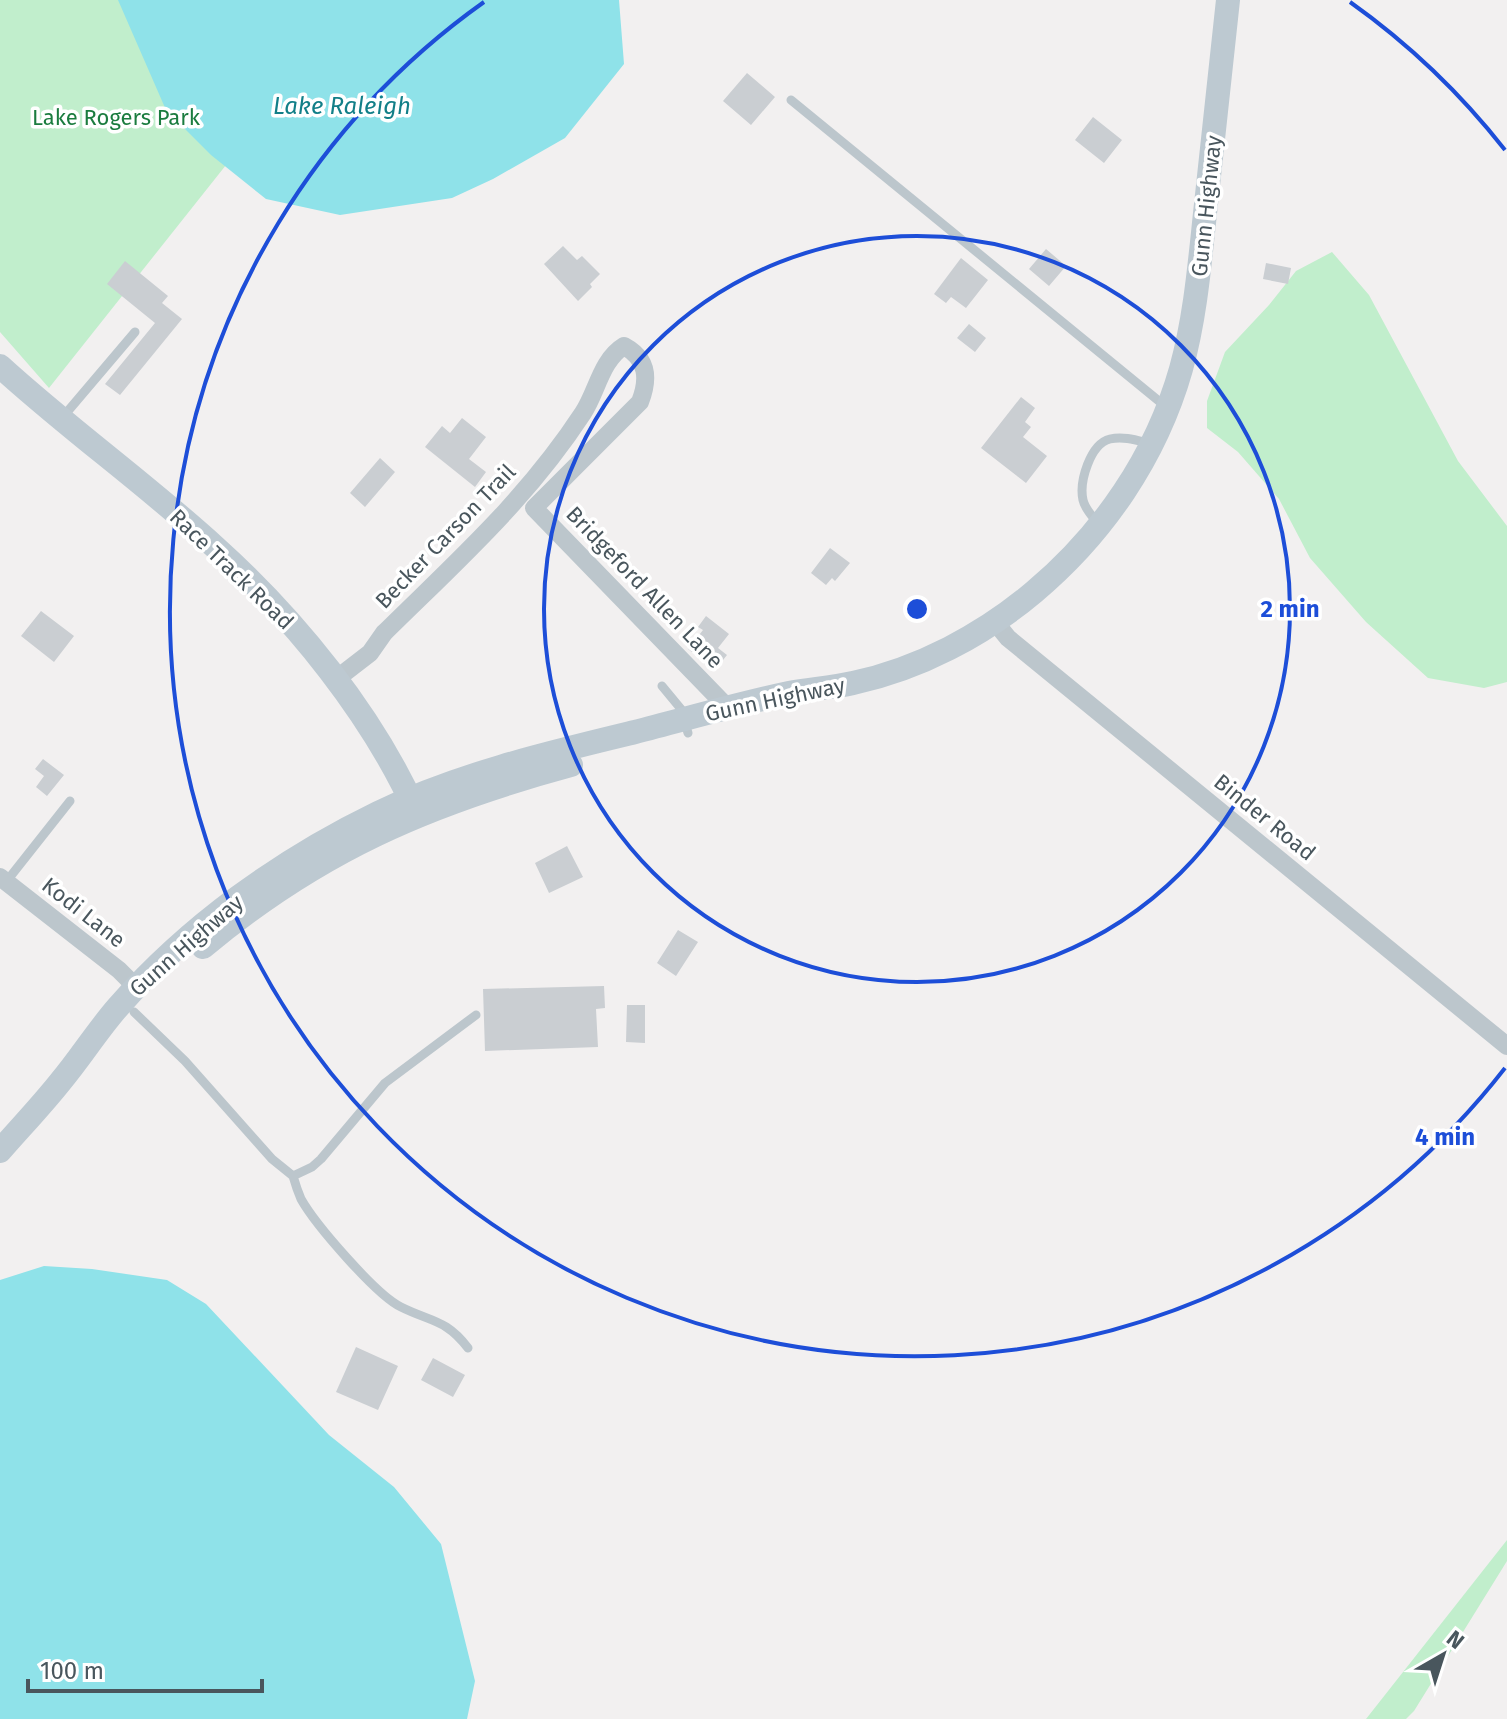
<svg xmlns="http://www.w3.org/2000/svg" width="1507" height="1719" font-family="'Fira Sans',sans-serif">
<rect width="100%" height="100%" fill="#f2f0f0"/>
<path fill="#c1eecc" d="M0,0H357L49,388L0,332Z
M1332,252L1369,295L1458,461L1507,526V682L1484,688L1428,678L1366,622L1310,558L1279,499L1238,452L1207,428V401L1225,352L1269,305L1296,271Z
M1507,1540V1561L1414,1711L1406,1719H1366Z"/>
<path fill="#8fe2e9" d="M118,0H619L624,64L565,138L493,179L452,198L340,215L266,199L211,155L166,110Z
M44,1266L92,1269L167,1280L206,1304L329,1435L394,1487L441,1544L475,1681L467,1719H0V1280Z"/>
<path fill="#caced2" d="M747,73L775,97L751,125L723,101Z
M1093,117L1122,140L1104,163L1075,140Z
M563,246L577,260L582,256L600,274L590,284L592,287L578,301L544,264Z
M1046,249L1066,266L1049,286L1029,269Z
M961,258L988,280L966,308L951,297L946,303L934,294Z
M125,261L168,296L162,303L182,319L120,395L105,384L155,323L107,284Z
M1266,263L1291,268L1288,284L1263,279Z
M969,324L986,338L975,352L957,338Z
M1021,397L1035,408L1025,422L1031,427L1023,437L1047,456L1026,483L981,448Z
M462,418L486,437L469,459L486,472L475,487L425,447L442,426L450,433Z
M380,458L395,472L365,507L350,493Z
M830,548L850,563L835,581L832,578L826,585L811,573Z
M41,611L74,636L54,662L21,636Z
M706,616L729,634L718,648L727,655L715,670L688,649L703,630L698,627Z
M43,759L64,775L47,796L36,787L44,776L35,769Z
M567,846L583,877L549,893L535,863Z
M678,930L698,942L676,976L657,963Z
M604,986L605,1008L596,1009L598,1047L485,1051L483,989Z
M627,1005H645V1043L626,1042Z
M356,1347L398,1366L378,1410L336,1392Z
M433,1358L465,1375L453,1397L421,1380Z"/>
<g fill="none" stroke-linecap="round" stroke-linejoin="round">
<path stroke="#bcc6cc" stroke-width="9" d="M791,100L1165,406
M62,418L135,332
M1097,522C1092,516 1085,509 1083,500C1079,482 1090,444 1110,439C1123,436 1136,440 1148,443
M662,686L681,709L688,733
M6,882L70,801
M134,1012L185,1061L272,1159L293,1176L312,1167L321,1159L385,1083L476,1015
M293,1176C295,1183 298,1192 301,1199C315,1224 376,1295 401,1307C431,1322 446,1319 468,1348"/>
<path stroke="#bcc6cc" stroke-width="18" d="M995,622L1008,638L1507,1046
M335,680L370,653L384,633C457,561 526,500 583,413C597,392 601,360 624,346C648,359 649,379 640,402L534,508L728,708
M0,877L119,970L136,987"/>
<path stroke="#bdc9d1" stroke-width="24" d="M0,366C69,429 146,484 215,547C295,619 373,715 417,814
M203,947C318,851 427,804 571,765
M0,1151C20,1128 42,1105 61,1081C81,1057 97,1031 118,1007C189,926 281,860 378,813C459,774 548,753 635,732C686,719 737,704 789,693C810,689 832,688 853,683C919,669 983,635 1034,592C1103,534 1156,457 1181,369C1196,315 1200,259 1206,204C1213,136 1221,68 1228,0"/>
</g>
<g fill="none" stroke="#1d4ed8" stroke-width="4">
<circle cx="917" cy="609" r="373"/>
<path d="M1505 1068A746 746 0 1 1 484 2M1350 2A746 746 0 0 1 1505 150"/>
</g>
<g text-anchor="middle" stroke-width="7" stroke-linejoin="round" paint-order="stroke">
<g font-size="22" fill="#1b7c3f" stroke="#fff">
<text x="116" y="125">Lake Rogers Park</text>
</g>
<g font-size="22" fill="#49565d" stroke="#fff">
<text transform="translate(1206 206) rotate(-84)" y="8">Gunn Highway</text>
<text transform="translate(445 536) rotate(-46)" y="8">Becker Carson Trail</text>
<text transform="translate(232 569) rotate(44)" y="8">Race Track Road</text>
<text transform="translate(645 587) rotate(46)" y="8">Bridgeford Allen Lane</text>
<text transform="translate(775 699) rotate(-12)" y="8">Gunn Highway</text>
<text transform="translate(1265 817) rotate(39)" y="8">Binder Road</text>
<text transform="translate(84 912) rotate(38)" y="8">Kodi Lane</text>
<text transform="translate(186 945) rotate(-41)" y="8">Gunn Highway</text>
</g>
<g font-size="24" font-style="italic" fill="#127f88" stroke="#fff">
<text x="342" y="114">Lake Raleigh</text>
</g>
</g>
<circle cx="917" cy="609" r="12" fill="#1d4ed8" stroke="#fff" stroke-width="4"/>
<g font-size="24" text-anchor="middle" font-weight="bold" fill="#1d4ed8" stroke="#fff" stroke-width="7" stroke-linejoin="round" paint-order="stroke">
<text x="1290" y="617">2 min</text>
<text x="1445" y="1145">4 min</text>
</g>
<g transform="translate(1443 1655) rotate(39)" stroke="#ffffff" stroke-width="6" paint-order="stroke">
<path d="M0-6L14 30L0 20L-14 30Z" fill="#49565d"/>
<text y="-12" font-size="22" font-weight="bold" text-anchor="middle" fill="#49565d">N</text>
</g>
<path d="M28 1679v12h234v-12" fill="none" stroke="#49565d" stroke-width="4"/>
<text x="40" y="1679" font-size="24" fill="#49565d" stroke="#ffffff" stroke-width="6" paint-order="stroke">100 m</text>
</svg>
